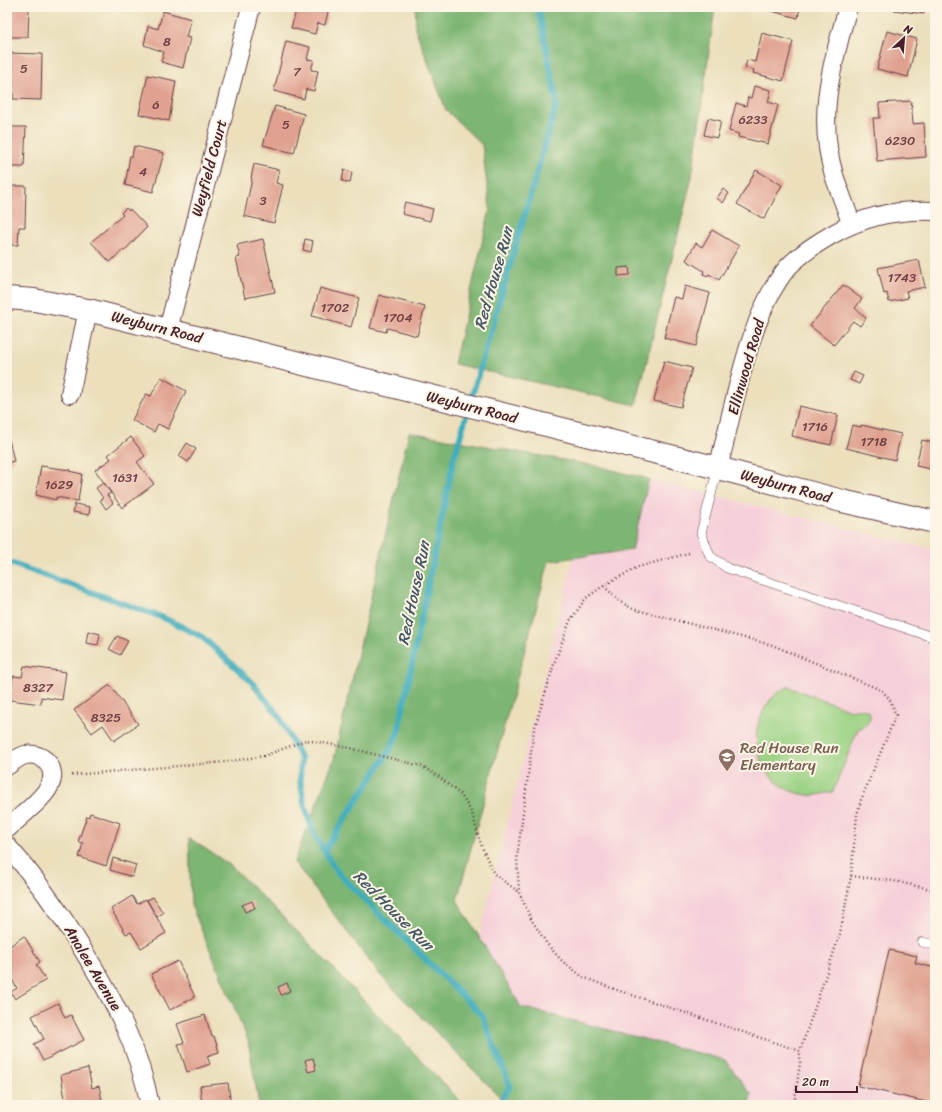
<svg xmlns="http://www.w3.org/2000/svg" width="942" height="1112" font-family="Sriracha,sans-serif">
<rect width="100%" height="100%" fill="#fcf5e5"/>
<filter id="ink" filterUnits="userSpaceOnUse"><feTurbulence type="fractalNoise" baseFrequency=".025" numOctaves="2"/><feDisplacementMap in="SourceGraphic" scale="8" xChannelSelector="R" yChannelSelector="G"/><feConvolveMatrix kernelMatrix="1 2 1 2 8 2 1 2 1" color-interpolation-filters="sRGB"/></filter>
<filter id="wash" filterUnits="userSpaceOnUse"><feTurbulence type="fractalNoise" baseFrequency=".012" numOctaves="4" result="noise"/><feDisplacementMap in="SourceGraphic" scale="16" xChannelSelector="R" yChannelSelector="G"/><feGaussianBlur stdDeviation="0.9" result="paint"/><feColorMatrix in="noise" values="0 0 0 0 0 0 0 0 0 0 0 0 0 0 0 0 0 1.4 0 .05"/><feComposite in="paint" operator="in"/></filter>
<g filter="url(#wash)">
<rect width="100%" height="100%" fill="#ebdfbc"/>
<path fill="#f5cfd9" d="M596,466L935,550V1105H540L465,995Z"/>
<path fill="#9cd385" stroke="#737958" d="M788,687L851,710C859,708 863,707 870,713C871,722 866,726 858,729L833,792C825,793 816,796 808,795C768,791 744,748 763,712C769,700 776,692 788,687Z"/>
<path fill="#7db572" stroke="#646a4e" d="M416,7H715L692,177L636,405L454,364L490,209L482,145L446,110L415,28Z
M409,432L596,466L649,479L632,550L549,561L457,900L521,1007L725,1060L751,1094L749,1105H508L380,975L294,862L334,759Z
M189,838L230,865L302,936L464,1105H259L248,1040L191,905Z"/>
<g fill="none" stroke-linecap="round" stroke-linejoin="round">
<path stroke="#40adbe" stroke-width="6" d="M7,562L164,618L202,637L251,681L279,716L301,759L300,779L304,803L312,829L324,851
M498,1105L510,1086L482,1015L338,873L324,851L390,750L398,732L454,458L557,103L538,7"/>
</g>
<g id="blocks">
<path fill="#e0a190" d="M7,7H29L28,37H7Z
M297,7H329L325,25L318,23L315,34L291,28Z
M769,7H800L798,18L768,10Z
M895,7H925L924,14L894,10Z
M163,11L191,19L186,37L190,38L183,68L161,62L164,52L144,45L148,26L158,29Z
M887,31L917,39L908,77L877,69Z
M762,33L793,41L783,81L753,73L754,70L745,68L747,60L755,62Z
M286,41L310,47L307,59L314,60L311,70L318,71L314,91L306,89L304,99L274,91Z
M7,53L42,54L41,100L13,99V82H7Z
M148,75L176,81L169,121L139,114Z
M754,86L771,90L768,102L778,105L768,144L738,137L739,134L729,131L736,103L746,106L748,97L751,98Z
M911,101L913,124L924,123L926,157L877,161L873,118H880L879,103Z
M275,106L304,114L294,153L263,145Z
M708,118L721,121L717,138L704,135Z
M7,127H26L24,167H7Z
M134,146L164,153L153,192L125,185L130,156H132Z
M254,164L279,170L276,183L283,185L274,223L244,216L252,179L251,178Z
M344,170L352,172L350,183L342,181Z
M756,170L782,185L764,219L737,204Z
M7,186H26L25,227H19L18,245H7Z
M723,189L729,193L723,203L717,198Z
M405,202L433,209L430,221L402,214Z
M126,208L129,211L130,209L147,227L124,251L123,250L110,262L91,242L123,215L121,213Z
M712,230L739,246L719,280L709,274L708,276L703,274L704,271L686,260L696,243L702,247Z
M263,239L275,292L245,298L236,258L240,257L237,245Z
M305,239L313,241L311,252L303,250Z
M919,260L925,287L906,291L908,298L889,302L887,293L884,294L878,268Z
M629,267L630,275L618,276V268Z
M843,285L862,299L855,308L866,318L860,326L853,321L834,345L810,326Z
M685,286L710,293L696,346L664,338L674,297L682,299Z
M320,288L359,298L351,327L312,316Z
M379,295L425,307L417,336L387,328L386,332L370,328Z
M664,361L692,368L681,407L654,401Z
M854,372L863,376L859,384L850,380Z
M161,377L186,391L168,429L158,424L154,432L132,420L146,394L151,396Z
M799,406L838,415L831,445L792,436Z
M852,425L861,427V425L901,434L895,460L846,448Z
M7,431L14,461L7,463Z
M131,437L145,456L137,462L154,484L122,508L95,470L111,459L108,455Z
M922,440L935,443V470L916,466Z
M187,443L196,449L188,462L179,456Z
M41,466L70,470L69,471L82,474L78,501L56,497V500L36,495Z
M103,483L111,493L107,495L113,503L106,509L100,500L103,498L96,488Z
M75,504L90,507L89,515L73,512Z
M88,631L100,634L98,645L86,643Z
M117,636L128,641L120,655L109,649Z
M24,666L66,672L62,700L41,697V704L10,700L13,676L22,677Z
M110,685L138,724L114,741L103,725L92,733L74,710Z
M90,813L120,823L106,866L79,857L83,843L78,842L87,816L89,817Z
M113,858L136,865L132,877L110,870Z
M132,896L137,904L146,899L166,933L141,948L131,932L126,934L111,909Z
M153,897L163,913L157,917L147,900Z
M252,901L255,908L245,912L242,905Z
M24,936L40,962L36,965L46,980L15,999L11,992L17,988L12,980L10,982L7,977V948Z
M889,950L917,956L915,963L935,968V1104L858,1086Z
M178,961L195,997L170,1010L151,974Z
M287,983L290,991L281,995L278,987Z
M58,1003L65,1018L71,1015L84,1040L43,1061L34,1044L44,1039L32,1016Z
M205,1015L212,1037L214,1036L219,1052L207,1056L210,1064L187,1072L178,1044L184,1043L177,1024Z
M313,1058L316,1070L308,1072L305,1060Z
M88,1068L92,1088L99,1086L103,1105H66L61,1075Z
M228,1083L231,1105H202L200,1086Z"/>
</g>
</g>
<g filter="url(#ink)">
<use href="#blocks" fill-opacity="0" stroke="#623c41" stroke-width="1"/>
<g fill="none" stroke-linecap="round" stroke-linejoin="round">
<defs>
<path id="service" d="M718,468L701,533L710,556L727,568L935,638
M922,942L935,945"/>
<path id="minor" d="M848,7C832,65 816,115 834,175C839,191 846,207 851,223
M168,330L251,7
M70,394L88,310
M718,468C734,409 749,311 789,266C802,253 817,243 833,234C864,216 899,209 935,211
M7,766C13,762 18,757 25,755C43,752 58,768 50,785C43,800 19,817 7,829
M7,846C35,877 59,911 81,947C113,998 138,1045 150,1105"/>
<path id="tertiary" d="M7,298L34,300L88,310L718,468L842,501L935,522"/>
</defs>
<use href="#service" stroke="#623c41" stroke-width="10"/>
<use href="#minor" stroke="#623c41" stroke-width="20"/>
<use href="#tertiary" stroke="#623c41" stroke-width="24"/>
<path stroke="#623c41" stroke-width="2.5" stroke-dasharray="1 3" stroke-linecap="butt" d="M689,553L638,567L606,584L586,598L570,621L555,661L534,730L517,858L519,892L531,919L547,944L562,961L583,977L611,988L800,1051V1063L794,1105
M604,586L619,601L633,609L772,645L881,690L889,698L896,715L861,800L857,815L851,876L840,934L800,1051
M72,775L225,762L264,756L306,740L346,747L421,766L438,776L461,795L472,813L481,845L494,874L519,892
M851,876L894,881L935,890"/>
<use href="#service" stroke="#fff" stroke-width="9"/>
<use href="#minor" stroke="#fff" stroke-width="18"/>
<use href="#tertiary" stroke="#fff" stroke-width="22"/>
</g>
</g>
<defs>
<symbol id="school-pin" viewBox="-11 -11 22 30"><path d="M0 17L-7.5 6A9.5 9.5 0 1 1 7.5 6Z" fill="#8d6e63" stroke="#fcf5e5"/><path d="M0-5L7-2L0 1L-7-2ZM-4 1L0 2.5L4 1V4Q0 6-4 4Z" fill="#fff"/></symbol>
</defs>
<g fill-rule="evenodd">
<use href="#school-pin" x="717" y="747" width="20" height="27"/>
</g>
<g text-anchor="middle" stroke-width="4" stroke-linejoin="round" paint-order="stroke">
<g font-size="13" fill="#704044">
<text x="167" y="46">8</text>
<text x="24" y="73">5</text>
<text x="297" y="76">7</text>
<text x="156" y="109">6</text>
<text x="753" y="124">6233</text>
<text x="286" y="129">5</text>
<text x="900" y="145">6230</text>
<text x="143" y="176">4</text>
<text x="263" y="205">3</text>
<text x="902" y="282">1743</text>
<text x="335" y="312">1702</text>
<text x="398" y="322">1704</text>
<text x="815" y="431">1716</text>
<text x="874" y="446">1718</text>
<text x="125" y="482">1631</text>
<text x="59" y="489">1629</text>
<text x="38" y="692">8327</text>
<text x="106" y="722">8325</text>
</g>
<g font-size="15" fill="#4a1f2b" stroke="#fcf5e5">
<text transform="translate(209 168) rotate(-75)" y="5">Weyfield Court</text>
<text transform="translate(157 327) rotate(14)" y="5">Weyburn Road</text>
<text transform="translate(746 367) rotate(-74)" y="5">Ellinwood Road</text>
<text transform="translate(472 407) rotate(14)" y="5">Weyburn Road</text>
<text transform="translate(786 486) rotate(15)" y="5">Weyburn Road</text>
<text transform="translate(93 968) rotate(59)" y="5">Analee Avenue</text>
</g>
<g font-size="15" fill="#785e54" stroke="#fcf5e5" text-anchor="start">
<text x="740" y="753">Red House Run<tspan x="740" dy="17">Elementary</tspan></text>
</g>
<g font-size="16" font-style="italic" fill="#465866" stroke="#fcf5e5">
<text transform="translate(493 278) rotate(-74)" y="6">Red House Run</text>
<text transform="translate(413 593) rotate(-78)" y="6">Red House Run</text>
<text transform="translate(394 910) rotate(45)" y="6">Red House Run</text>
</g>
</g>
<rect width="942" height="1112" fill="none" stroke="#fcf5e5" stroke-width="24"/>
<g transform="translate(904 38) rotate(26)" stroke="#fcf5e5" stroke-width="3" paint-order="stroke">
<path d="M0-3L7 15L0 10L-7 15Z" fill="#4a1f2b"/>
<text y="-6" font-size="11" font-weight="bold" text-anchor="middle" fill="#4a1f2b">N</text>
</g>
<path d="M796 1086v6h61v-6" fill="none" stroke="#4a1f2b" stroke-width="2"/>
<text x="802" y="1086" font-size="12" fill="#4a1f2b" stroke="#fcf5e5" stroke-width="3" paint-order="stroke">20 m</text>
</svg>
